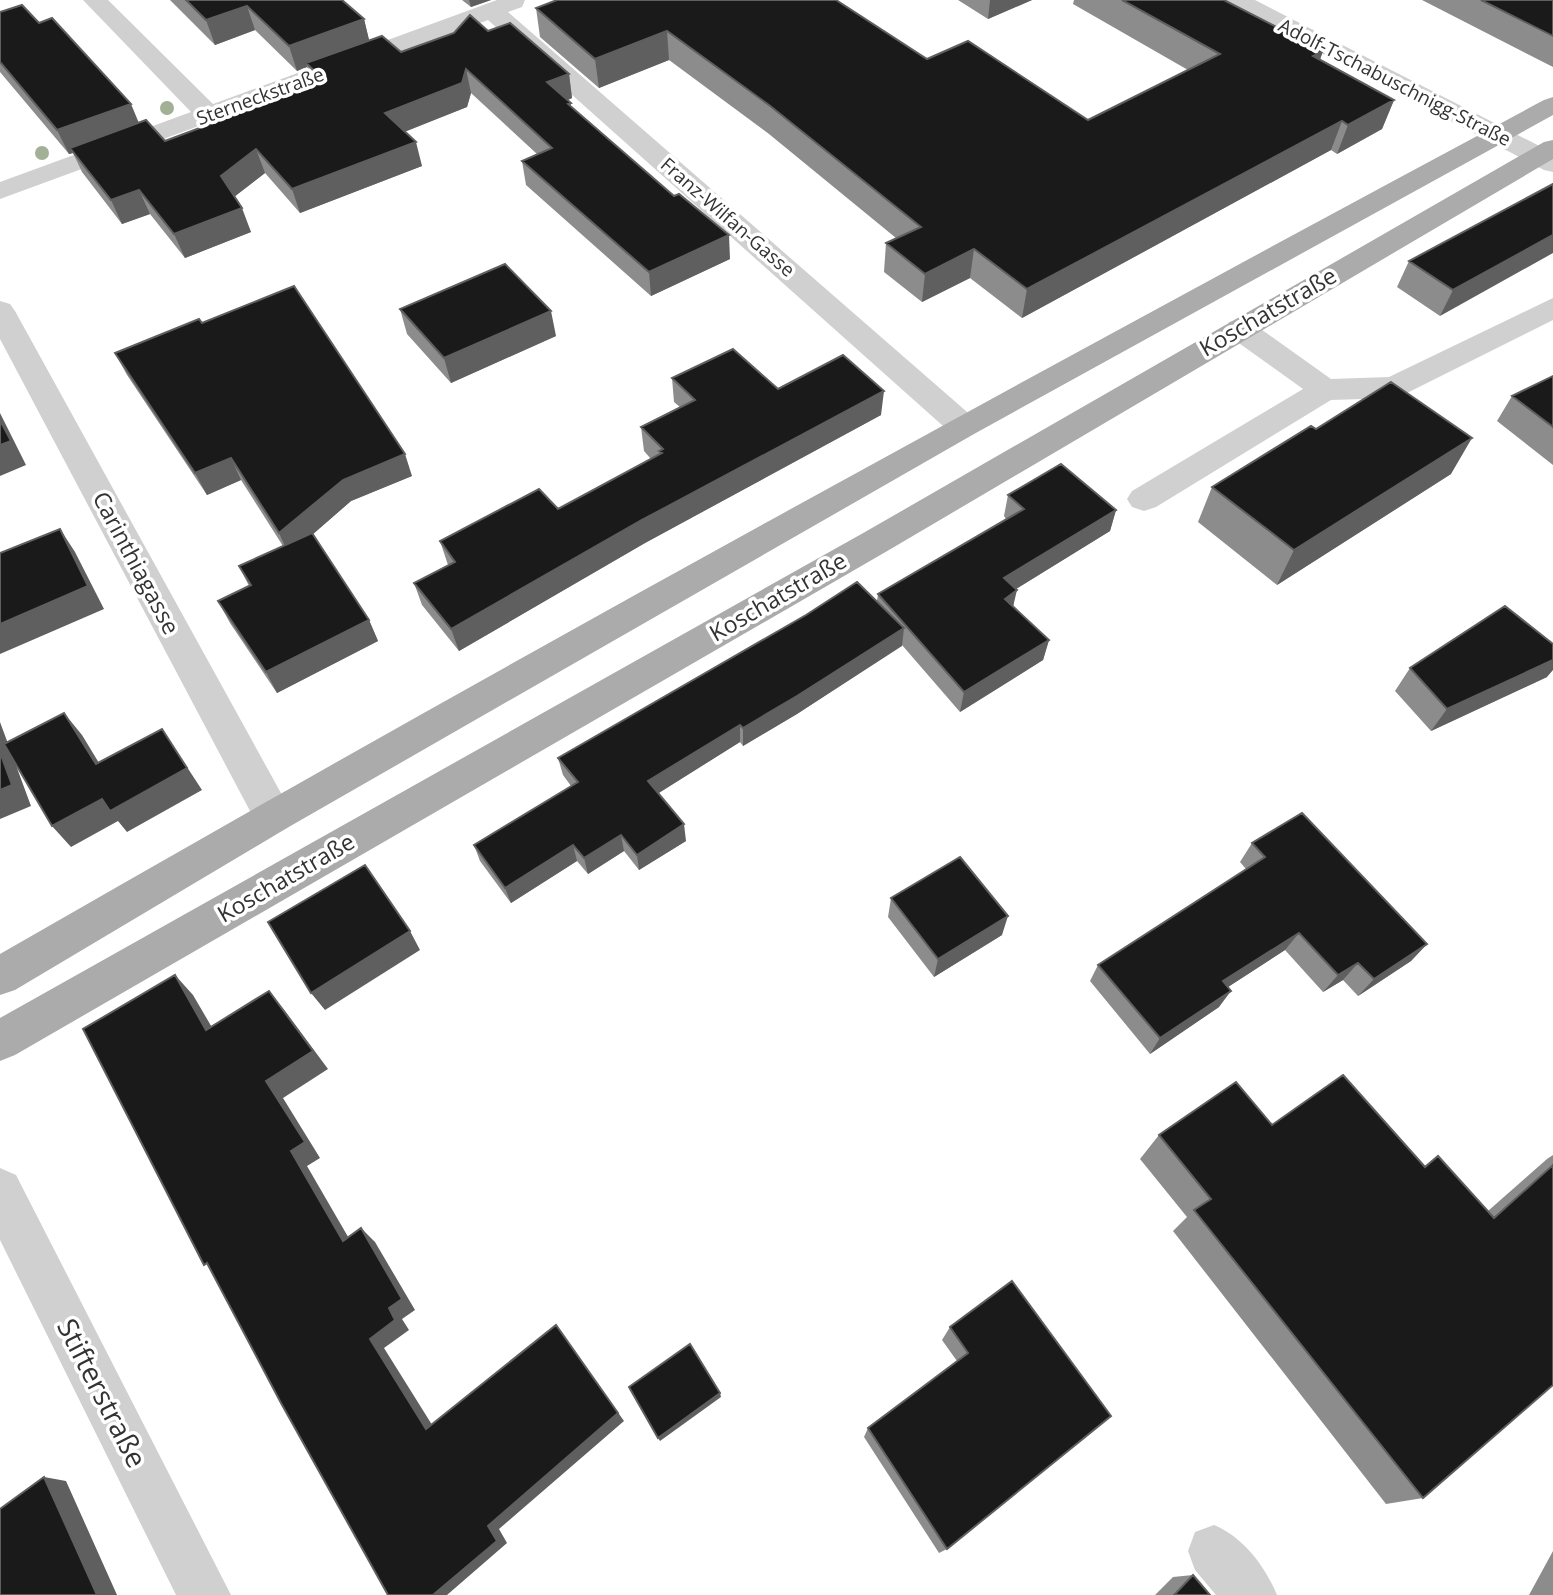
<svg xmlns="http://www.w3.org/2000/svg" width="1553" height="1595" font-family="'Open Sans',sans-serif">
<rect width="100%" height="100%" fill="#fff"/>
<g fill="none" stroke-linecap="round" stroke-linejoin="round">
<path fill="#d0d0d0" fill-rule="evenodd" d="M83,0H108L213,104L497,0H525L522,7L508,12L974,418L979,426L974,434L963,437L952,434L488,20L0,199V182L191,112Z
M1225,0H1255L1553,153V172L1544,170L1229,5Z
M1553,298V320L1405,394L1394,398L1331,400L1156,507L1144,511L1132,507L1127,499L1132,491L1303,389L1229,336L1225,329L1229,322L1240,319L1251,322L1331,379L1389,377Z
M0,301L10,304L15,311L287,804L292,816L287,828L273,833L259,828L0,339Z
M0,1168L16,1175L231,1595H176L0,1240Z
M1214,1525C1243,1537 1265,1566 1277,1595H1216L1195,1570L1188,1551L1195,1532Z"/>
<path fill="#ababab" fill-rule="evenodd" d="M1553,97V115L974,434L287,828L15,990L0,995V954C510,660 1026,378 1544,100Z
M1553,140V159L889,550L15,1055L0,1061V1018L865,532L1544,142Z"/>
</g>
<g fill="#a2b095">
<circle cx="167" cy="108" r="7"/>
<circle cx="42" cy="153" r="7"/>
</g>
<path fill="#8c8c8c" d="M170,0H342L364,19L369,40L401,52L488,31L569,74L572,98L568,100L571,103V106L730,259L651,296L526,185L522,161L537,154L471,93L467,107L405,131L422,166L300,213L265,173L234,197L251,232L185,258L150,214L122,224L82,172L73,153L69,154L0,72V12L39,23L139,123L165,141L313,85L307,67L297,71L255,30L215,45Z
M462,0H491L471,7Z
M958,0H1032L988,19Z
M1074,0H1224L1323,51L1320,59L1394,100L1382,129L1337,154L1331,150L1022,318L970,278L922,302L884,272L886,243L896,238L769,134L669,60L599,88L540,37L536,8L927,59L1088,120L1188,70L1073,4Z
M1422,0H1553V67Z
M1553,184L1440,316L1397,287L1409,261Z
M400,309L556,336L451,383L407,334Z
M202,323L412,476L351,501L313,534L369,620L378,641L277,693L230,623L218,601L249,586L239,566L283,546L241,480L207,495L127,375L115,353Z
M1553,376V465L1497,421L1512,396Z
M672,378L778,389L881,415L645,543L459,651L422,605L414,583L448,565L440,541L558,509L651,459L644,451L641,427L680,407L674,402Z
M1316,429L1451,474L1277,585L1198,522L1212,487Z
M1008,495L1116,510L1110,531L1016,589L1013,607L1049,640L1043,660L960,712L902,645L797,714L743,746L740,742L658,793L686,841L639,870L624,851L588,874L577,861L511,903L480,861L474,845L571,786L563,775L558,758L877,601L878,594L1006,519L1004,516Z
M1410,668L1547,677L1431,731L1395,691Z
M1252,843L1427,944L1411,961L1358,996L1343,980L1323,992L1285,950L1228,987L1219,1007L1150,1054L1090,981L1098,965L1246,869L1240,862Z
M891,898L1002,935L934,977L888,917Z
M1272,1125L1425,1166L1438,1156L1488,1211L1547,1159L1553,1155V1385L1423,1498L1386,1504L1173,1231L1187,1217L1140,1159L1159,1135Z
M1012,1281L947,1549L939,1553L864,1437L868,1428L957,1361L942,1340L950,1327Z
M1553,1551V1595H1529Z
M1193,1575L1210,1595H1155L1173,1577Z"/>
<path fill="#5f5f5f" d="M469,0H491L471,7Z
M990,0H1032L988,19Z
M247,6L255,30L215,45L206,20Z
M364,19L370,44L306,63L307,67L297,71L289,46Z
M667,31L669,60L599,88L595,59Z
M1323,51L1313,80V56Z
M466,69L471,93L467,107L392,137L385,113Z
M569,74L572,98L551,107L547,82Z
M1394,100L1382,129L1337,154L1348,125Z
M131,104L141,128L70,148L73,153L69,154L57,130Z
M1342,121L1331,150L1022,318L1027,289Z
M416,142L422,166L300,213L292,189Z
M256,149L265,173L230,200L221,176Z
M139,190L150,214L122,224L111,200Z
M242,208L251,232L185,258L174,234Z
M729,235L730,259L651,296L649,272Z
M1553,235V253L1440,316L1453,290Z
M974,249L970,278L922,302L925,274Z
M551,311L556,336L451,383L444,358Z
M884,391L881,415L645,543L459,651L451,629L642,520Z
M0,413L26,465L0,476Z
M1472,438L1451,474L1277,585L1294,550Z
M405,454L412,476L351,501L289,555L279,533L343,480Z
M231,458L241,480L207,495L195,473Z
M1116,510L1110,531L1000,599L1004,578Z
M60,529L75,552L104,609L0,654V624Z
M1017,590L1012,611L1005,599Z
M369,620L378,641L277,693L266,672Z
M904,628L902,646L797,714L743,746V728Z
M1049,640L1043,660L960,712L964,692Z
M1553,660V670L1547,677L1431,731L1447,709Z
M64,713L82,735L113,786L96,764Z
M0,722L31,806L0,819Z
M740,725V742L651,798L648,781Z
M162,729L202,790L127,832L118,821L71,847L52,826Z
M684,824L686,841L639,870L637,855Z
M621,835L624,851L588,874L584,858Z
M573,845L577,861L511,903L505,888Z
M1008,916L1002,935L934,977L938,959Z
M410,931L420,950L325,1010L311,993Z
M1299,933L1285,950L1211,998L1223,981Z
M1427,944L1411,961L1358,996L1374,979Z
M1358,963L1343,980L1323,992L1338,975Z
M175,975L193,995L224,1048L206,1030Z
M269,991L285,1011L328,1069L283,1098L320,1158L307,1166L358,1254L343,1241L291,1151L266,1081Z
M1231,991L1219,1007L1150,1054L1160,1038Z
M361,1228L375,1242L415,1310L402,1319L409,1330L384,1348L439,1436L426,1429L370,1339L389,1308Z
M556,1325L624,1421L499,1529L507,1543L447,1595H433L488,1526Z
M720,1393L721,1397L660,1441L658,1438Z
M44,1477L66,1481L117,1595H97Z"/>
<path fill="#1a1a1a" stroke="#5f5f5f" stroke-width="2" d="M186,0H342L364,19L289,46L247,6L206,20Z
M557,0H836L927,59L968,41L1088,120L1220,54L1122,0H1224L1323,51L1313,56L1394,100L1348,125L1342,121L1027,289L974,249L925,274L886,243L921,227L769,105L667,31L595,59L536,8Z
M1481,0H1553V36Z
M22,5L39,23L52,18L131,104L57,130L0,62V12Z
M470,15L488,31L510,23L569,74L547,82L571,103L568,104L674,196L679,194L729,235L649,272L522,161L552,148L466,69L462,83L385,113L416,142L292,189L256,149L221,176L242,208L174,234L139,190L111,200L70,148L146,120L165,141L325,81L306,63L382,36L401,52L454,33Z
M1553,184V235L1453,290L1409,261Z
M505,264L551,311L444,358L400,309Z
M294,286L405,454L343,480L279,533L231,458L195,473L115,353L199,319L202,323Z
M733,349L778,389L843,355L884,391L642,520L451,629L414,583L455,562L440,541L539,489L558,509L662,453L659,451L663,449L641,427L695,400L672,378Z
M1553,376V427L1512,396Z
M1391,382L1472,438L1294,550L1212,487L1311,426L1316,429Z
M0,420L11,441L0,445Z
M1061,464L1116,510L1004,578L1017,590L1005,599L1049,640L964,692L878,594L1024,509L1008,495Z
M60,529L88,586L0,624V553Z
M312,533L369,620L266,672L218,601L251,585L239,566Z
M857,582L904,628L797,696L743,728L740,725L648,781L684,824L637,855L621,835L584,858L573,845L505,888L474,845L578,782L558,758L806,615Z
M1505,606L1553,644V660L1447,709L1410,668Z
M64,713L96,764L162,729L187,768L110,811L102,799L52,826L4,744Z
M0,752L12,785L0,790Z
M1302,813L1427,944L1374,979L1358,963L1338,975L1299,933L1223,981L1231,991L1160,1038L1098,965L1265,857L1252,843Z
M960,857L1008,916L938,959L891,898Z
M365,865L410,931L311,993L268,922Z
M175,975L206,1030L269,991L313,1051L266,1081L305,1142L291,1151L343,1241L361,1228L402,1299L389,1308L395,1320L370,1339L426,1429L556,1325L618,1413L488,1526L497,1541L433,1595H388L281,1403L207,1263L204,1265L83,1029Z
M1343,1075L1425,1167L1438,1156L1494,1218L1553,1165V1385L1423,1498L1194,1210L1211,1199L1159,1135L1236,1082L1272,1125Z
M1012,1281L1111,1416L947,1549L868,1428L968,1353L950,1327Z
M690,1344L720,1393L658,1438L629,1387Z
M44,1477L97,1595H0V1509Z
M1193,1575L1210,1595H1174Z"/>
<g text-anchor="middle" stroke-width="7" stroke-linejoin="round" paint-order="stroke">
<g font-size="19" fill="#333" stroke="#fff">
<text transform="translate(1395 82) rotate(27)" y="7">Adolf-Tschabuschnigg-Straße</text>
<text transform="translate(260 96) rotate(-20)" y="7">Sterneckstraße</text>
<text transform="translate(728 217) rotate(41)" y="7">Franz-Wilfan-Gasse</text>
</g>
<g font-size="23" fill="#333" stroke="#fff">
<text transform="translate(1268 312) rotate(-30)" y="8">Koschatstraße</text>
<text transform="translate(136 563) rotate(62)" y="8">Carinthiagasse</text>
<text transform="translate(778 597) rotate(-30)" y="8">Koschatstraße</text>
<text transform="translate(286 878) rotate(-30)" y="8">Koschatstraße</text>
</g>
<g font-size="28" fill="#333" stroke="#fff">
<text transform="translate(102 1393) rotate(63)" y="10">Stifterstraße</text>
</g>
</g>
</svg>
